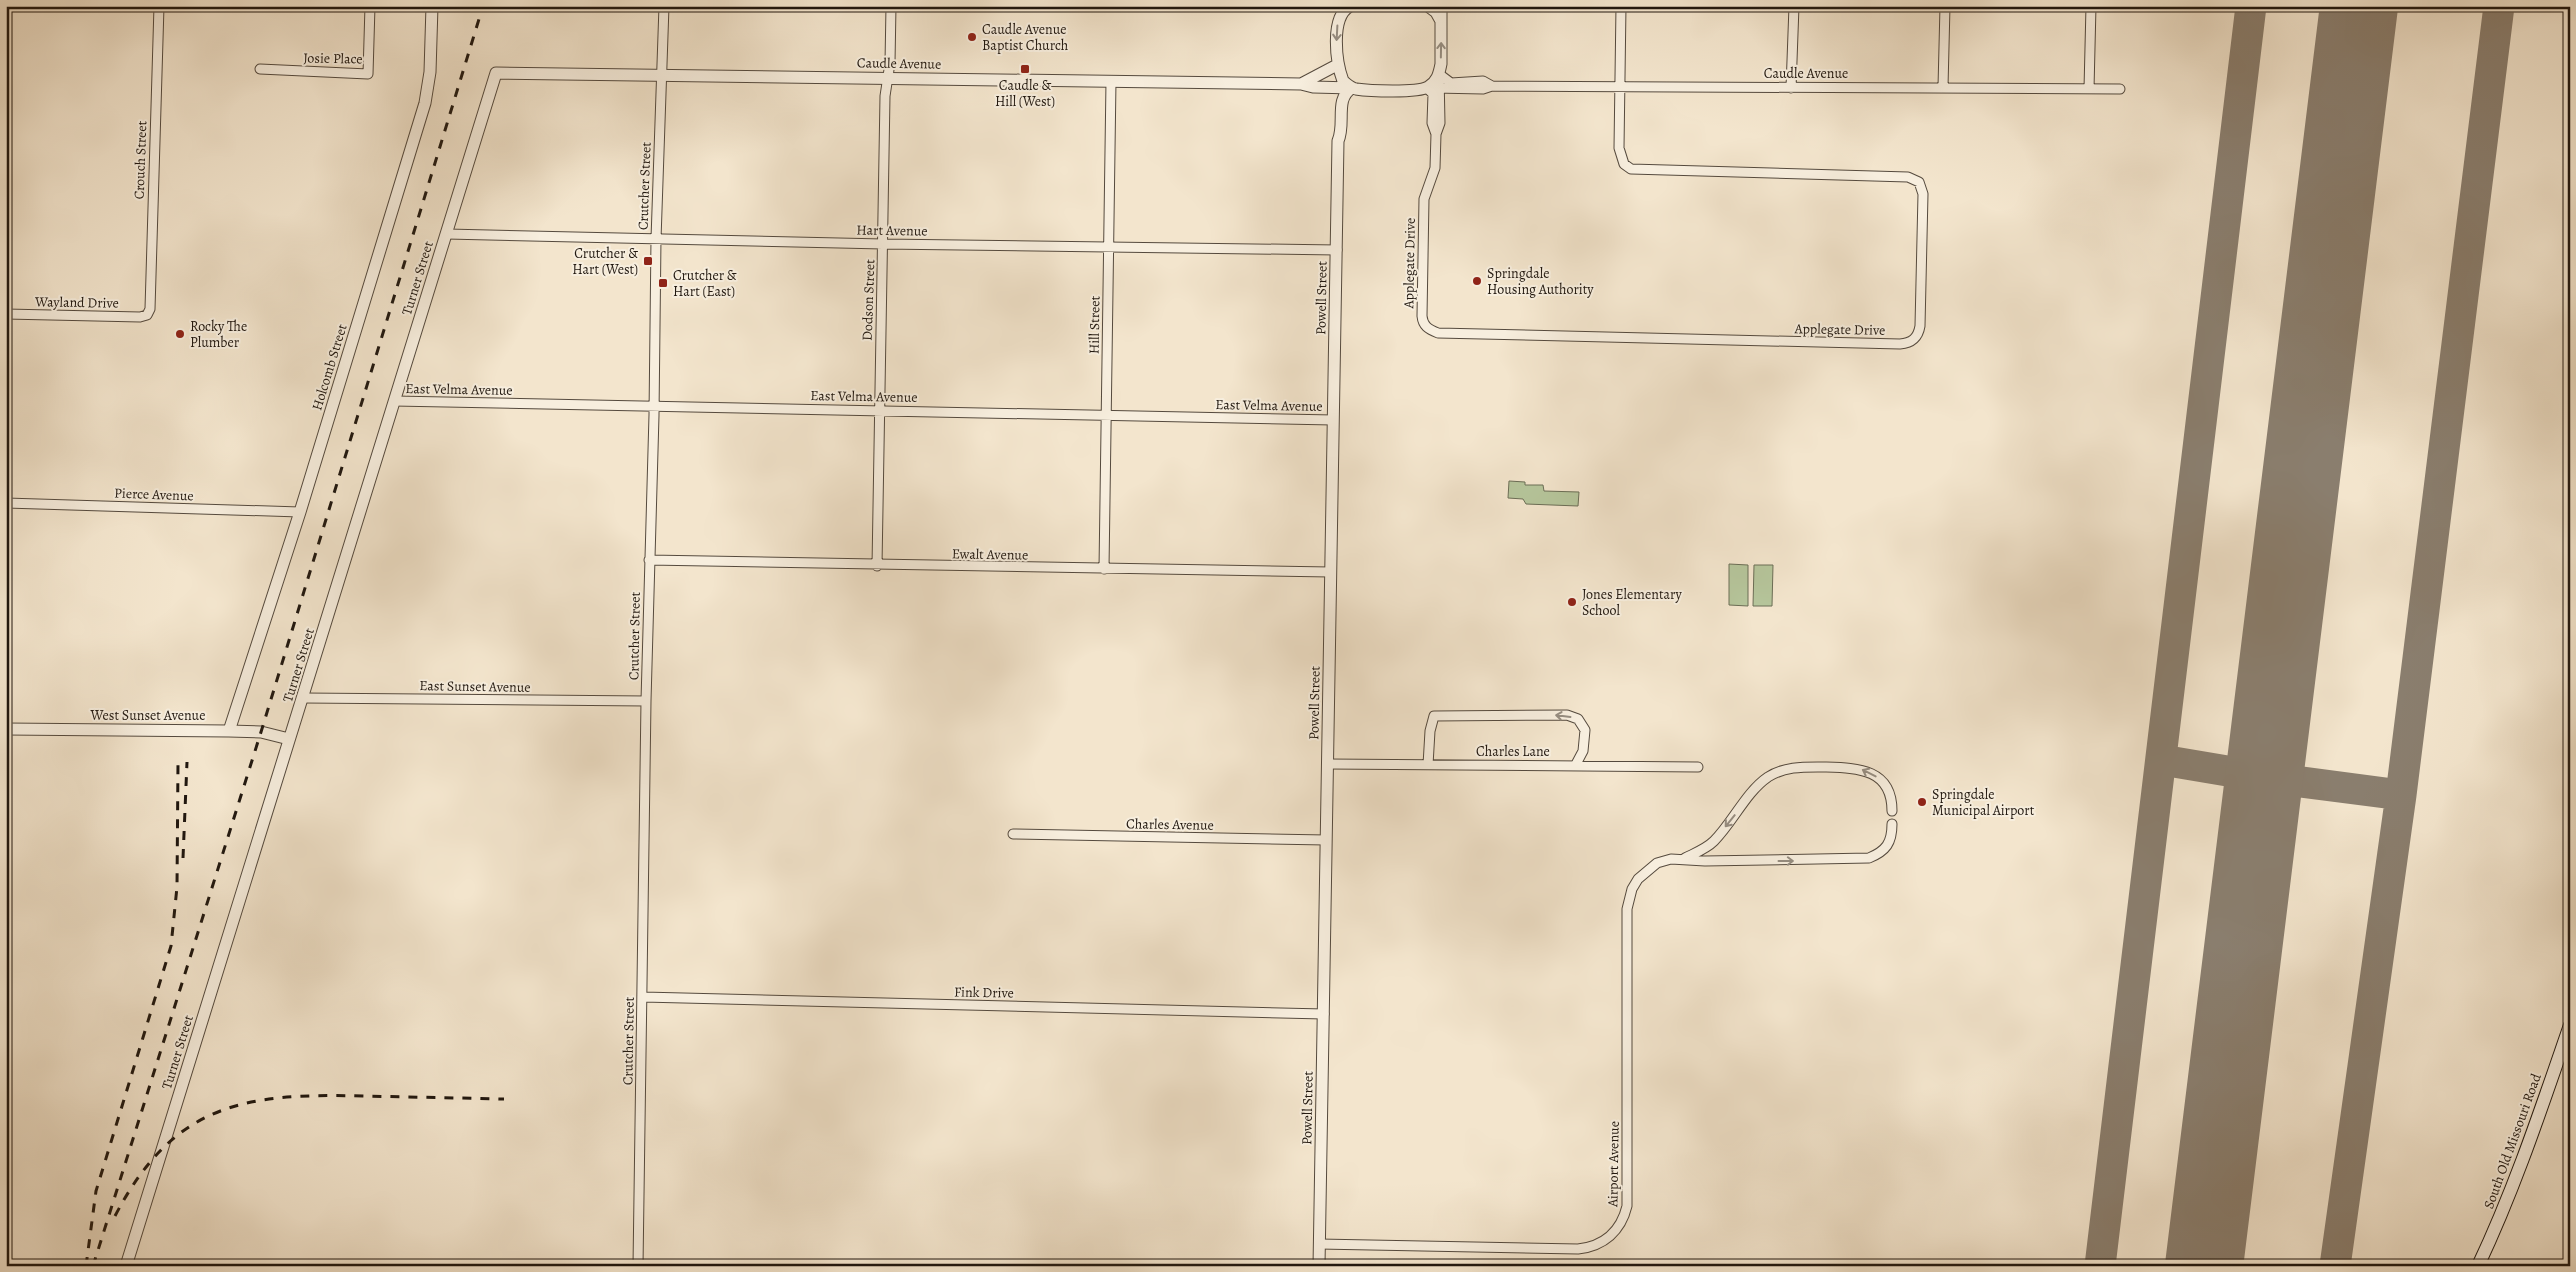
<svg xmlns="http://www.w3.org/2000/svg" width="2576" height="1272" font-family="Alegreya,serif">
<rect width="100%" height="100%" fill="#f3e5cd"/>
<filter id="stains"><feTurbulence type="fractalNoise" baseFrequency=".004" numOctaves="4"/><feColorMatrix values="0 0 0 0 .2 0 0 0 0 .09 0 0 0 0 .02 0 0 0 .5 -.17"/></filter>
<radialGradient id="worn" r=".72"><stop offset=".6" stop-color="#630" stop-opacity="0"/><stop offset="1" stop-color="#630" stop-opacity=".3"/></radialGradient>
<path fill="#b6c69c" stroke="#6b6e56" d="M1509,481L1525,482V485H1543L1544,491L1579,492L1578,506L1526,504L1523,499L1508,498Z
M1729,564L1748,565V606L1729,605Z
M1754,565H1773L1772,606H1753Z"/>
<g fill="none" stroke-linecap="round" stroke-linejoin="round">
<path stroke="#8a7e6e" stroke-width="31" d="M2162,760L2263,777L2401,795
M2100,1266L2251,6
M2335,1266L2401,795L2499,6"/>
<path stroke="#8a7e6e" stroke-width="78" d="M2204,1266L2359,6"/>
<defs>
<path id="minor" d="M260,69L368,74L370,6
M1439,74L1440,123L1436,134L1435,168L1424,199L1422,316C1423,326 1428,329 1438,333L1900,344C1912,343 1918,338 1920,326L1923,194L1919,182L1908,177L1631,169L1624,164L1619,148L1621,6
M1439,74L1451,83L1483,81L1492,86
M1943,87L1945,6
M1427,88L1433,94L1432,123L1436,134
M1434,88L1483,89L1492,86L2120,89
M1791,88L1794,6
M2089,89L2091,6
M447,234L883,244L1337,250
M6,314L140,317L147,315L150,309L159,6
M394,401L1333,420
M6,503L300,512
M649,560L1330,572
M877,566L885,96L890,63L891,6
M1104,569L1111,81
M304,698L646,701
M1328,764L1698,767
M1428,765L1430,731L1434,716L1567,715L1578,719L1585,730L1583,751L1575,766
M1013,834L1326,840
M1685,858C1695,853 1706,849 1714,841C1733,822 1746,792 1768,777C1785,766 1805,767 1824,767C1857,768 1892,768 1892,811
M643,997L1324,1014
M1319,1244L1578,1249C1604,1246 1621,1231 1627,1206V909L1632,889L1638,879L1657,863L1671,859L1705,861L1869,858C1886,851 1892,843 1892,824
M638,1266L646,701L654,415L656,239L664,6"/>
<path id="tertiary" d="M1350,6C1330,17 1336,62 1343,81C1347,84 1351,88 1356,89C1369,91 1417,93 1428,87C1437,82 1439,74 1441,64V6
M1428,6L1436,12L1441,21
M1301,84L1337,65
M6,729L229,731L261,732L289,739
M229,731L300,512L425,103L430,72L432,6
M126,1266L496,73L1301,84L1313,87L1352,88
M1319,1266L1338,141C1346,123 1334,99 1352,88"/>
<path id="secondary" d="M2478,1266C2515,1188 2542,1106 2570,1025"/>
</defs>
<use href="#minor" stroke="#554a3e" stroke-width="11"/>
<use href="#tertiary" stroke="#554a3e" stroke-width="13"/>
<use href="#secondary" stroke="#20170f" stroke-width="14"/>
<use href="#minor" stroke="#f7eede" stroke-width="9"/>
<use href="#tertiary" stroke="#f7eede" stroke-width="11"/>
<use href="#secondary" stroke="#f7eede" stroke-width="12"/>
<path stroke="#20170f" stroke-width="3" stroke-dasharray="9 9" stroke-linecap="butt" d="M183,858L187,762
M115,1216C174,1103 244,1093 363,1096C410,1097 457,1098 504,1099
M86,1266L96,1191L171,946L177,887L178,763
M93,1266L261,732L483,6"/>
</g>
<defs><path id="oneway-shaft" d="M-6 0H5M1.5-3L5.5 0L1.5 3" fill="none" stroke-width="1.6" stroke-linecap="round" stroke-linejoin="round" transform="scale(1.25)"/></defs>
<g stroke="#968d81">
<use href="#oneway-shaft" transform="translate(1337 33) rotate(93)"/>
<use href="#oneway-shaft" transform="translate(1441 50) rotate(-89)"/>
<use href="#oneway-shaft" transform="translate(1563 716) rotate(-173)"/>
<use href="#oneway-shaft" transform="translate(1869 773) rotate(-153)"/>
<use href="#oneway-shaft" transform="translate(1730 821) rotate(129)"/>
<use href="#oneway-shaft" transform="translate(1786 861)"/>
</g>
<g fill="#8f2418" stroke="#f7eede" stroke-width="2">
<circle cx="972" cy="37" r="5"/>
<rect x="1020" y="64" width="10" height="10" rx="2.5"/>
<rect x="643" y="256" width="10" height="10" rx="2.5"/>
<circle cx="1477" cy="281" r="5"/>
<rect x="658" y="278" width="10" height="10" rx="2.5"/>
<circle cx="180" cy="334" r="5"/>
<circle cx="1572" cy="602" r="5"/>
<circle cx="1922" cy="802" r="5"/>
</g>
<g text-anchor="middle" stroke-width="4" stroke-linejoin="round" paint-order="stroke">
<g font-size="14" fill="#20170f" stroke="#f7eede" text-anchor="start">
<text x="982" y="34">Caudle Avenue<tspan x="982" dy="16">Baptist Church</tspan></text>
<text x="1025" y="90" text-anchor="middle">Caudle &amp;<tspan x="1025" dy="16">Hill (West)</tspan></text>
<text x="638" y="258" text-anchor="end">Crutcher &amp;<tspan x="638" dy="16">Hart (West)</tspan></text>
<text x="1487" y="278">Springdale<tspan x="1487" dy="16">Housing Authority</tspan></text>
<text x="673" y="280">Crutcher &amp;<tspan x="673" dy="16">Hart (East)</tspan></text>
<text x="190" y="331">Rocky The<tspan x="190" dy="16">Plumber</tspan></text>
<text x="1582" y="599">Jones Elementary<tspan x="1582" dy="16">School</tspan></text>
<text x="1932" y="799">Springdale<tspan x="1932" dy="16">Municipal Airport</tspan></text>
</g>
<g font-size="14" fill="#20170f" stroke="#f7eede">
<text transform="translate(333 58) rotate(1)" y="5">Josie Place</text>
<text transform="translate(899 63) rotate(1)" y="5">Caudle Avenue</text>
<text x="1806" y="78">Caudle Avenue</text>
<text transform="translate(140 160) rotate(-88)" y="5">Crouch Street</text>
<text transform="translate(644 186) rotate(-88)" y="5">Crutcher Street</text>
<text transform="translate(892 230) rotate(1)" y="5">Hart Avenue</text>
<text transform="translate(1409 263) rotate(-89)" y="5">Applegate Drive</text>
<text transform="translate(417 278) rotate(-73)" y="5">Turner Street</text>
<text transform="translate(1321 298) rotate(-89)" y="5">Powell Street</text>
<text transform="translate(868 300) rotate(-88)" y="5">Dodson Street</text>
<text transform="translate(77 302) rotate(1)" y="5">Wayland Drive</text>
<text transform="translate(1094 325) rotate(-89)" y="5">Hill Street</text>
<text transform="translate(1840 329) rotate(1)" y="5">Applegate Drive</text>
<text transform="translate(329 367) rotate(-73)" y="5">Holcomb Street</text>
<text transform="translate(459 389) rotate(1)" y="5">East Velma Avenue</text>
<text transform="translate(864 396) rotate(1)" y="5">East Velma Avenue</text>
<text transform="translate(1269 405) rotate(1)" y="5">East Velma Avenue</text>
<text transform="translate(154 494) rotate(2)" y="5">Pierce Avenue</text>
<text transform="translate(990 554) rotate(1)" y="5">Ewalt Avenue</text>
<text transform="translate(634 636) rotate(-89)" y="5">Crutcher Street</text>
<text transform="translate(298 665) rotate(-73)" y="5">Turner Street</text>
<text transform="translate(475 686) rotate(1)" y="5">East Sunset Avenue</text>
<text transform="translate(1314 703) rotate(-89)" y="5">Powell Street</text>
<text x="148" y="720">West Sunset Avenue</text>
<text x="1513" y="756">Charles Lane</text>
<text transform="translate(1170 824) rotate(1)" y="5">Charles Avenue</text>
<text transform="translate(984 992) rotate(1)" y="5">Fink Drive</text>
<text transform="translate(628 1041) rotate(-89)" y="5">Crutcher Street</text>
<text transform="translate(177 1052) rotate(-73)" y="5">Turner Street</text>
<text transform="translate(1307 1108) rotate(-89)" y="5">Powell Street</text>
<text transform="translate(2512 1141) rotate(-70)" y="5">South Old Missouri Road</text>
<text transform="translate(1613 1164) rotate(-89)" y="5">Airport Avenue</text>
</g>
</g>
<rect width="2576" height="1272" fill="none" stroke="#f3e5cd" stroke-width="25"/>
<rect x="8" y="8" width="2561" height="1257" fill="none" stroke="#20170f" stroke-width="2.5"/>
<rect x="12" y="12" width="2551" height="1247" fill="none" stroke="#20170f"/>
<rect width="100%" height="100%" filter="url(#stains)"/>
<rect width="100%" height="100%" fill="url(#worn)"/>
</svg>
